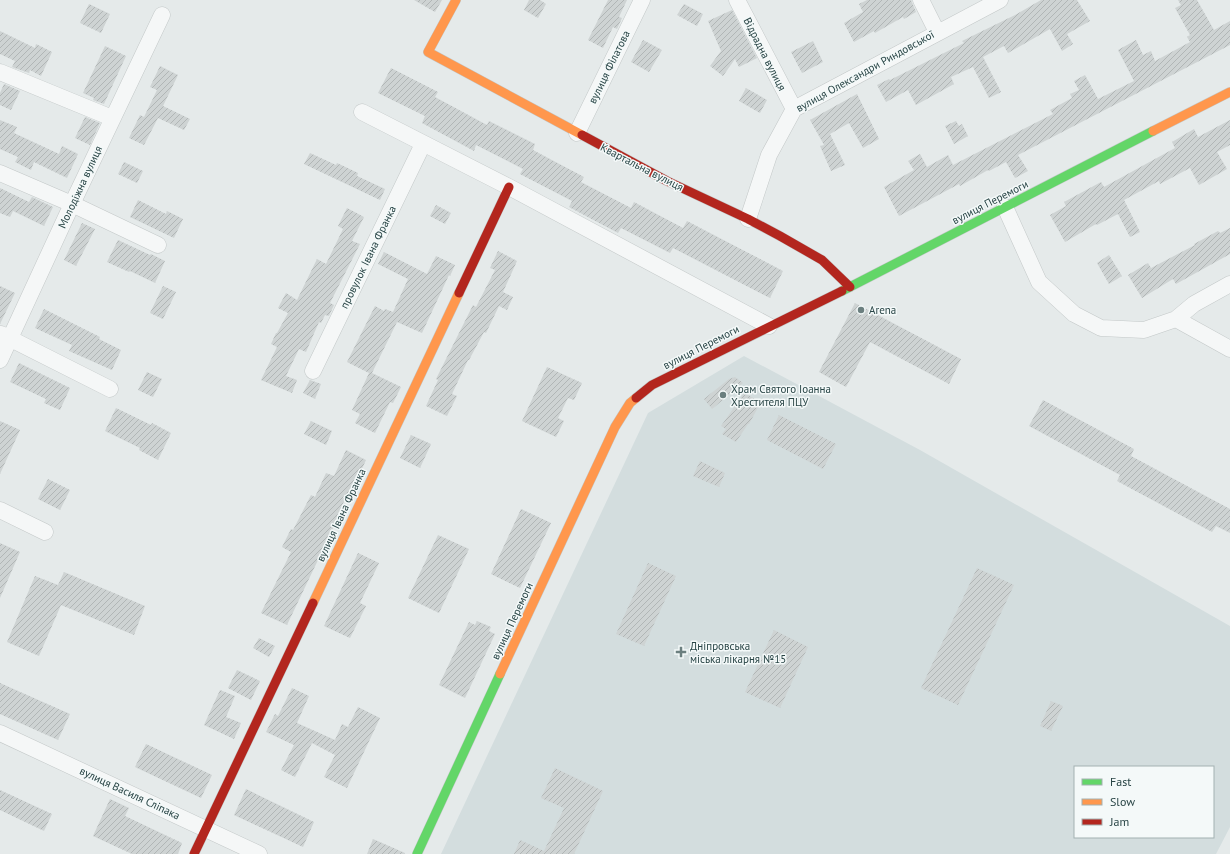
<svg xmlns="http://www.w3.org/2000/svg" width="1230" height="854" font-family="'PT Sans',sans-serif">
<defs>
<pattern id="building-hatch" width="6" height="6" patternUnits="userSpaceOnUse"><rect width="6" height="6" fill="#ced3d3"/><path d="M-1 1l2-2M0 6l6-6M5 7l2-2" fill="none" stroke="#b1b6b6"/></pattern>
</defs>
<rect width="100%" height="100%" fill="#e5eaea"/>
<path fill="#d3ddde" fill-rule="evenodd" d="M744,356L920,450L1230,626V827L1216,854H441L648,413ZM1075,767H1213V837H1075Z"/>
<path fill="url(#building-hatch)" d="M414,0H442L435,12Z
M529,0H540L546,4L538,18L524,10Z
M608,0H627L619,17L622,18L617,29L613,27L603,48L588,40Z
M867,0H911L916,12L904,19L903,17L875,33L874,31L854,42L844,23L863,12L859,4Z
M1041,0H1077L1090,21L1067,34L1073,44L1062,51L1050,29L1008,53L1004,46L983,57L1001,92L989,98L973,67L951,77L954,84L916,105L908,90L886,102L877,85L889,79L890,80L964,43L962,41L1015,15Z
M1178,0H1197L1214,30L1230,21V45L1018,155L1028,171L1015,178L1006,162L989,171L988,170L960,186L959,184L899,216L884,187L914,170L908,161L920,154L927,167L948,155L953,165L1053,114L1050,110L1072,98L1070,94L1079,90L1074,81L1085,75L1098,99L1134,81L1118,50L1136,40L1143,55L1151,51L1155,61L1190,42L1187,37L1190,35L1175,8L1181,5Z
M89,4L110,14L101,33L80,23Z
M684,4L703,14L697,26L677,15Z
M732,10L757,58L739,67L735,59L723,76L710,66L721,51L708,21Z
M0,31L35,48L36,44L52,52L41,76L30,70L29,73L12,67L15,61L0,54Z
M643,40L662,50L649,72L631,62Z
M813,41L823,62L802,73L791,52Z
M105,46L126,56L104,104L93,100L94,98L83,93Z
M160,66L178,75L163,106L190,119L184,130L158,118L144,145L129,138L140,115L144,117L157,90L150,87Z
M391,68L438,92L435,97L487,125L489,121L535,144L533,150L584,177L581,182L631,208L634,202L683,228L687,221L783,271L770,298L673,248L670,253L621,228L618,233L569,207L572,201L520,174L523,169L476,145L474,151L422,123L425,116L378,93Z
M4,84L20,91L11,110L0,105V93Z
M746,88L767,100L760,113L739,101Z
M857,94L879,139L863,148L849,123L830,134L845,165L831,171L820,146L824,145L810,120Z
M85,117L100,123L90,145L75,138Z
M0,120L17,127L14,133L59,154L62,146L78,154L67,178L34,162L31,170L15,162L18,157L0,149Z
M1230,120V145L1217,152L1227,169L1199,185L1190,168L1160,184L1159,181L1124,200L1140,232L1130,237L1118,214L1097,225L1096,224L1065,242L1050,215L1066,206L1064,202L1101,182L1104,187L1175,148L1172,142L1194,129L1198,137Z
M956,121L959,126L962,124L968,136L954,144L945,126Z
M310,153L336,165L337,163L358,173L357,176L385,189L380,200L304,164Z
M124,162L143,171L137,183L118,174Z
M0,188L29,202L32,197L53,207L44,226L13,211L10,217L0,213Z
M138,200L166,214L167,211L183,219L174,238L130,217Z
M436,205L451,213L445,224L430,216Z
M347,208L364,217L352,241L360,244L330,303L334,305L329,316L325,315L321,323L319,322L306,352L299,349L286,376L297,380L292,393L261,380L277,347L271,344L276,333H277L288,313L278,308L286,293L297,300L317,259L326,264L343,229L338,226Z
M82,223L95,229L76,266L64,260Z
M1230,228V254L1176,284L1173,279L1142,298L1128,275L1148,263L1151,268L1195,245L1194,244L1218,231L1220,233Z
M118,240L150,255L151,254L165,261L155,283L130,271L129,272L107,262Z
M498,251L517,261L503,292L513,297L507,310L499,306L486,333L484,332L469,360H468L452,394L457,396L447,416L426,406L438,380L436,379L473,305L476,307L495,270L490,268Z
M384,252L427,274L436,256L455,265L450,276L449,275L422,333L397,322L372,373L401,387L393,403L390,402L375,433L355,423L360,414L352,410L369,373L347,362L375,306L384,311L385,309L393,312L408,279L378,264Z
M1109,255L1122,276L1109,284L1097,263Z
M0,286L15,293L0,324Z
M163,286L176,292L163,319L150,313Z
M855,303L961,359L949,384L870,342L846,387L819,372Z
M44,309L100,337L99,339L121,350L112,370L69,351L72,345L35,328Z
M19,363L70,388L60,410L44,403L46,399L10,382Z
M547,367L582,383L574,400L568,398L558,418L564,421L556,437L522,421Z
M147,372L162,379L153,397L138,390Z
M735,377L743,383L712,409L704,399L729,379Z
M310,380L321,384L315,399L303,393Z
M744,393L761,402L749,424H748L736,442L722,434L726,429L721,426Z
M1043,400L1134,449L1131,456L1230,509V533L1216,526L1212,532L1117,481L1120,475L1029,426Z
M116,408L151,425L152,423L171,433L158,460L139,450L140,448L105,431Z
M779,415L836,444L823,469L767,440Z
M0,421L20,430L0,474Z
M311,421L332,431L326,445L304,434Z
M411,435L431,444L420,468L400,458Z
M346,450L366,460L360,473L358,472L337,516H339L287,625L261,613L291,552L282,547L291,529L293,530L311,495L315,497L326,473L334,476Z
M700,461L725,473L719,487L693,476Z
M48,479L70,490L60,510L38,499Z
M521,509L551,523L520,588L491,574Z
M438,535L469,549L439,613L408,598Z
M0,543L20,552L0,598Z
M358,553L379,563L360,603L366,606L350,638L324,626Z
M648,563L676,576L644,646L616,634Z
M977,568L1014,585L958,705L921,688Z
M64,572L145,606L134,635L61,605L39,656L7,642L35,576L58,585Z
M477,621L491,627L489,631L495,634L465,698L439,685L469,622L475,625Z
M774,630L808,647L780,708L745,692Z
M259,638L275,646L269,657L253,648Z
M237,670L260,681L251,700L228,688Z
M0,683L70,714L58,740L0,714Z
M292,688L309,696L297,723L335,740L342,724L348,727L358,707L380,718L347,788L324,777L335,755L312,743L295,777L281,770L294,745L266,732L275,714L278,716Z
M220,690L235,696L226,717L241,723L234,739L204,725Z
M1051,701L1063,706L1051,731L1040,726Z
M146,744L212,775L201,798L135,767Z
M555,768L603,791L574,854H514L520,840L544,851L564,808L541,798Z
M246,789L314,822L303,847L234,815Z
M0,790L52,814L44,831L0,810Z
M110,799L129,808L125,816L182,843L178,854H132L93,836Z
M373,839L405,853V854H367Z"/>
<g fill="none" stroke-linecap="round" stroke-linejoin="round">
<defs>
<path id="street" d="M737,0L794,109
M921,0L937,32
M0,72L112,118
M362,112L509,187L769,326
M577,133L642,0
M0,173L72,204L158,245
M1005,207L1039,282L1074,314L1101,328L1144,330L1176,319L1194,304L1230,284
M748,219L769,155L794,109L1000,0
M1176,319L1230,349
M1,334L110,389
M0,360L72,204L162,15
M313,371L423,144
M0,510L45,532
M0,733L259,854"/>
<path id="fast" d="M842,291L1153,131
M417,854L500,674"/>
<path id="slow" d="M456,0L428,52L582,135
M1153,131L1230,92
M313,603L459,293
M500,674L615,427L630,403L636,398"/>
<path id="jam" d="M582,135L667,181L748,219L780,236L822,260L850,287
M459,293L509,187
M636,398L652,385L842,291
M194,854L313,603"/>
</defs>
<use href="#street" stroke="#c3c8c8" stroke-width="17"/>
<use href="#fast" stroke="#c3c8c8" stroke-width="10"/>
<use href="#slow" stroke="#c3c8c8" stroke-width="10"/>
<use href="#jam" stroke="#c3c8c8" stroke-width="10"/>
<use href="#street" stroke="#f5f7f7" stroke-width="16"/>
<use href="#fast" stroke="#63d668" stroke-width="9"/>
<use href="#slow" stroke="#ff974d" stroke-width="9"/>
<use href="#jam" stroke="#b3261e" stroke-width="9"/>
</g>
<g fill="#6b7f7f" stroke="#f4f9f9" stroke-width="1.5">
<circle cx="861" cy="310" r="4"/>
<circle cx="723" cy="395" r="4"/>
<path d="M679 646h4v4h4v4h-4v4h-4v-4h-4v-4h4z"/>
</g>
<g text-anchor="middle" stroke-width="3" stroke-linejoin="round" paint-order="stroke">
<g font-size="11" fill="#294546" stroke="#f4f9f9">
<text transform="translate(765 54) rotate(63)" y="4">Відрадна вулиця</text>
<text transform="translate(609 67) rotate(-64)" y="4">вулиця Філатова</text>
<text transform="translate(865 71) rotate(-29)" y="4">вулиця Олександри Риндовської</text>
<text transform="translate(642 167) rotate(27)" y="4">Квартальна вулиця</text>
<text transform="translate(80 187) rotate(-65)" y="4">Молодіжна вулиця</text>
<text transform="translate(990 202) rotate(-27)" y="4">вулиця Перемоги</text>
<text transform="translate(368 257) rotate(-64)" y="4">провулок Івана Франка</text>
<text transform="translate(701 347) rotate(-27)" y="4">вулиця Перемоги</text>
<text transform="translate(341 515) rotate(-65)" y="4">вулиця Івана Франка</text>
<text transform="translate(512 621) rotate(-65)" y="4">вулиця Перемоги</text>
<text transform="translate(130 793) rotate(25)" y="4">вулиця Василя Сліпака</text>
</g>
<g font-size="11" fill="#294546" stroke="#f4f9f9" text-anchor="start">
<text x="869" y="314">Arena</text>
<text x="731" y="393">Храм Святого Іоанна<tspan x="731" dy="13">Хрестителя ПЦУ</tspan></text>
<text x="690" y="650">Дніпровська<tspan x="690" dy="13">міська лікарня №15</tspan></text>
</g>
</g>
<rect x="1074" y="766" width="140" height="72" fill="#f4f9f9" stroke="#a3b1b1"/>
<rect x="1082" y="779" width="20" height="6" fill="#63d668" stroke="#a3b1b1"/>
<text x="1110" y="786" font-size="12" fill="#294546">Fast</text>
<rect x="1082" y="799" width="20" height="6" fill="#ff974d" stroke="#a3b1b1"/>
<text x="1110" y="806" font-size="12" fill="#294546">Slow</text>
<rect x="1082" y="819" width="20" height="6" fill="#b3261e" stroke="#a3b1b1"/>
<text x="1110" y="826" font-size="12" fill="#294546">Jam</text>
</svg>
